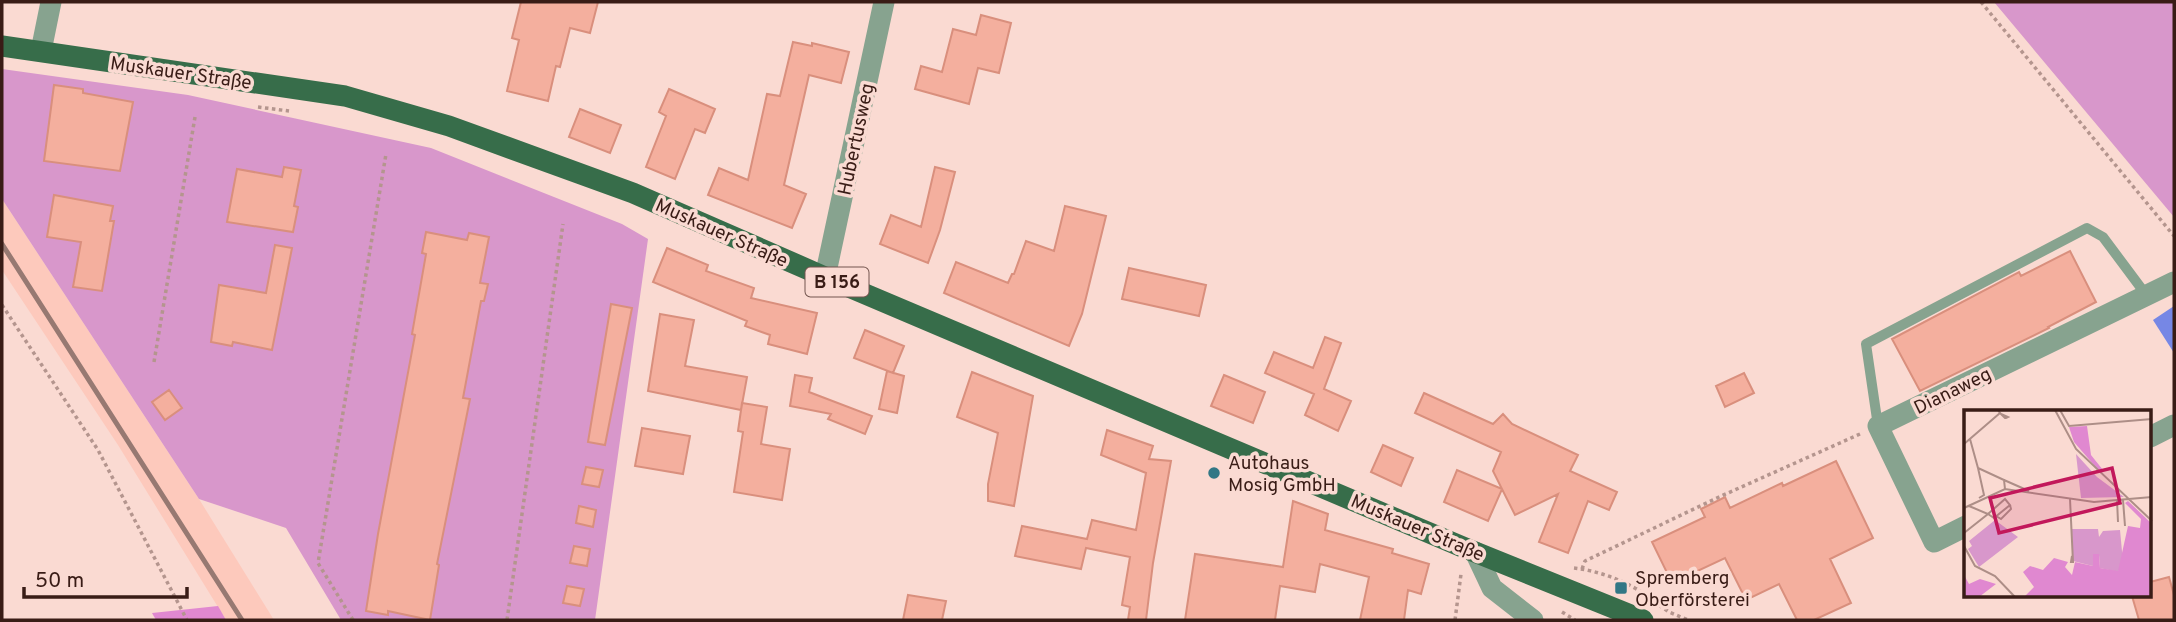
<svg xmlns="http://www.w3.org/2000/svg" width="2176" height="622" font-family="Overpass,sans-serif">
<rect width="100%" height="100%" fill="#fadad2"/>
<path fill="#fdc9bc" d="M2,199L199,499L274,620H226L118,445L2,270Z"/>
<path fill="#d897cb" d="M1994,2H2174V217Z
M2,69L188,95L431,148L622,224L648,239L595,620H341L286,528L199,499L2,199Z"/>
<path fill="#e088d0" d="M218,606L226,620H156L152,613Z"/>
<path fill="#7687e5" d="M2174,306V353L2153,320Z"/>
<path fill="#f4af9e" stroke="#d98f7d" stroke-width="2" d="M521,2H598L590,33L570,28L560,67L556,66L548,101L507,91L519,40L512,38Z
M981,15L1011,23L999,73L978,68L969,104L915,89L921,66L942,72L953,29L976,35Z
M793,42L812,46V43L849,52L841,83L809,75L784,185L806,194L792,228L708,195L719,168L748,180L767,94L780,96Z
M54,85L83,89V93L133,102L120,171L44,161Z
M669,89L715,109L705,133L695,129L675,179L646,167L666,116L659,112Z
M580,109L621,125L610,153L569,137Z
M284,167L301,170L294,206L298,207L293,232L227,222L237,169L282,177Z
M935,167L955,172L940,230L928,263L880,244L891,215L921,227Z
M54,195L113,206L110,221H114L102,291L73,287L81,242L47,237Z
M1065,206L1106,216L1082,314L1069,346L944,293L956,262L1008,283L1012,274H1014L1026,241L1054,251Z
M426,232L467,240L469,233L489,237L480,283L488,284L484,301H481L463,398L470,399L437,564L439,565L430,620L388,611V615L366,611L378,534L415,335L412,334L426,254L422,253Z
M275,245L292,248L272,350L233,342L232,346L211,342L219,285L266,293Z
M667,248L708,265L706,271L754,288L751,298L817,313L807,354L768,344L770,335L745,326L747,321L653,282Z
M2070,251L2096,302L2048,327L2049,328L1920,391L1892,339L2019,272L2021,276Z
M1129,268L1206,285L1199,316L1122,299Z
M611,304L632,308L605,445L588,442Z
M660,314L694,320L685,366L747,377L741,410L648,391Z
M865,330L904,346L893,373L854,358Z
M1325,337L1341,343L1324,389L1351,401L1338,431L1305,415L1314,394L1265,373L1274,352L1313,368Z
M887,371L904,376L897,413L879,409Z
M972,372L1033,396L1014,506L988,501V484L998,433L957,417Z
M1744,373L1754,393L1725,407L1716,386Z
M795,375L812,378L809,392L872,416L865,434L828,419L831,414L790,406Z
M1224,375L1265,392L1253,423L1211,406Z
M169,390L182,408L165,420L152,402Z
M1424,393L1493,424L1503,414L1512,424L1578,455L1570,471L1617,492L1609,510L1588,501L1568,553L1539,542L1558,494L1515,515L1502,489L1488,521L1444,502L1457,470L1502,489L1493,471L1501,452L1415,413Z
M742,403L767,407L761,444L790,449L782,500L734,492L743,432L738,431Z
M642,428L690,436L683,474L635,466Z
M1107,430L1153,446L1149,459L1171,461L1153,563L1146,620H1128L1130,607L1122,605L1130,557L1086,548L1081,569L1015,556L1022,526L1087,539L1092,520L1136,530L1146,473L1101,455Z
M1383,445L1413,458L1401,486L1371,472Z
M1836,461L1873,538L1830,559L1851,603L1814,620H1797L1779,584L1746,600L1725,558L1672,583L1652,542L1705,517L1701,509L1725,497L1730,508L1782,483L1783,486Z
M586,467L603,470L599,487L582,484Z
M1293,501L1328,514L1325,530L1393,549L1392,553L1429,564L1421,594L1408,590L1404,620H1360L1369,577L1320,564L1315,592L1280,586L1275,620H1185L1195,554L1283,567Z
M579,506L596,510L593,527L576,523Z
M574,546L590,549L587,566L570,563Z
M2169,577L2174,595V620H2139L2132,596H2150V582Z
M567,586L584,589L580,606L563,603Z
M908,595L946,601L942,620H903Z"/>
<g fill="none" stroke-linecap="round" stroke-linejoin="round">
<path stroke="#b4958e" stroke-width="3.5" stroke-dasharray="3.5 3.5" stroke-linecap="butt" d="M1981,2L2174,236
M258,107L289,111
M2,305L98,450L187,620
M154,362L195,117
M1574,568C1600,571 1629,582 1650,598
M1582,569L1585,561L1719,497L1860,434
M1659,605L1669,612L1688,620
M1562,612L1575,620
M353,620L318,563L386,154
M507,620L563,224
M1455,620L1461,574"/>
<path stroke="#87a38f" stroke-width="10" d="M1878,426L1866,344L2087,228L2103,237L2147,296"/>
<path stroke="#87a38f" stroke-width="21" d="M41,51L51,2
M825,277L884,2
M2150,437L2174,425
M1966,526L1934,542L1878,426L2174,282
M1475,552L1492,588L1533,620"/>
<path stroke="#376d4a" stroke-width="21" d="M2,46L345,96L449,126L633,193L825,277L1465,548L1643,620"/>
<path stroke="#977972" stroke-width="5" d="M2,244L242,620"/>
</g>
<g fill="#327785" stroke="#fadad2" stroke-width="2.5">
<circle cx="1214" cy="473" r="7"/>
<rect x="1614" y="581" width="14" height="14" rx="3.5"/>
</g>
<g text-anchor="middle" stroke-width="7" stroke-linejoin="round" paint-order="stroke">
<rect fill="#fadad2" stroke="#73554e" stroke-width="2" x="805.5" y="267.5" width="63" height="29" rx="5"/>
<g font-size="18" font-weight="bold" fill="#391c16">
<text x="837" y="288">B 156</text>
</g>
<g font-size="19" fill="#391c16" stroke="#fadad2">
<text transform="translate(181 72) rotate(8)" y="7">Muskauer Straße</text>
<text transform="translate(855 139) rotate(-78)" y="7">Hubertusweg</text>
<text transform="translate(722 232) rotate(24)" y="7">Muskauer Straße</text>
<text transform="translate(1952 390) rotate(-26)" y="7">Dianaweg</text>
<text transform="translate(1418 527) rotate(23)" y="7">Muskauer Straße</text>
</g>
<g font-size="19" fill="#391c16" stroke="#fadad2" text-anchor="start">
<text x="1228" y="469">Autohaus<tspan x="1228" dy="22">Mosig GmbH</tspan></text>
<text x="1635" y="584">Spremberg<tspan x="1635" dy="22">Oberförsterei</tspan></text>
</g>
</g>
<g transform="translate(1964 410)">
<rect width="187" height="187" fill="#fadad2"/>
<path d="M112,44L133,67L160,87L117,88ZM31,110L54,127L15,157L4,139L8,136L5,131ZM108,119H134L135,127L139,121L156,120L159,152L154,162L136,158L135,145L129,156L109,151Z" fill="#d897cb"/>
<path d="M123,16L127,45L139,60L136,62L110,32L105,17ZM164,91L187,113V187H60L70,177L59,162L66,156L79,160L90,148L104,152L101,157L108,165L111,152L129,156V144H135L136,158L154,161L164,116L176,118L177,109L161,93ZM0,165L5,174L16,169L32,174L15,187H0Z" fill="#e088d0"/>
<path fill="none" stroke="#ad8e87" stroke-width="2" d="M34,0L36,3L41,8H42L44,7L37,4M91,0L112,39L188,111M96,0L105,16L188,9M6,29L14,58L40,70L41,79M0,34L36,3M14,58L20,85L15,88M40,70L65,81M41,89L46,95L30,108L24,104ZM106,89L109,152H107L108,146M153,90L154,112M159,90L161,116M0,98L41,79L130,92L188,87M32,106L37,109L47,99L46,95M0,123L24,104L5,96M0,136L11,156L31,166L51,187"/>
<path fill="#c2185b" fill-opacity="0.15" stroke="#c2185b" stroke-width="3.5" d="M148,58L156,93L35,123L26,88Z"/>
<rect width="187" height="187" fill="none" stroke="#391c16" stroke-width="3.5"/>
</g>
<rect width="2176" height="622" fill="none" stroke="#391c16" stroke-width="7"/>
<path d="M24 587v10h163v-10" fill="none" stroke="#391c16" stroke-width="3.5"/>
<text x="35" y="587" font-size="21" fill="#391c16" stroke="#fadad2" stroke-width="5" paint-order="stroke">50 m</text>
</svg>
